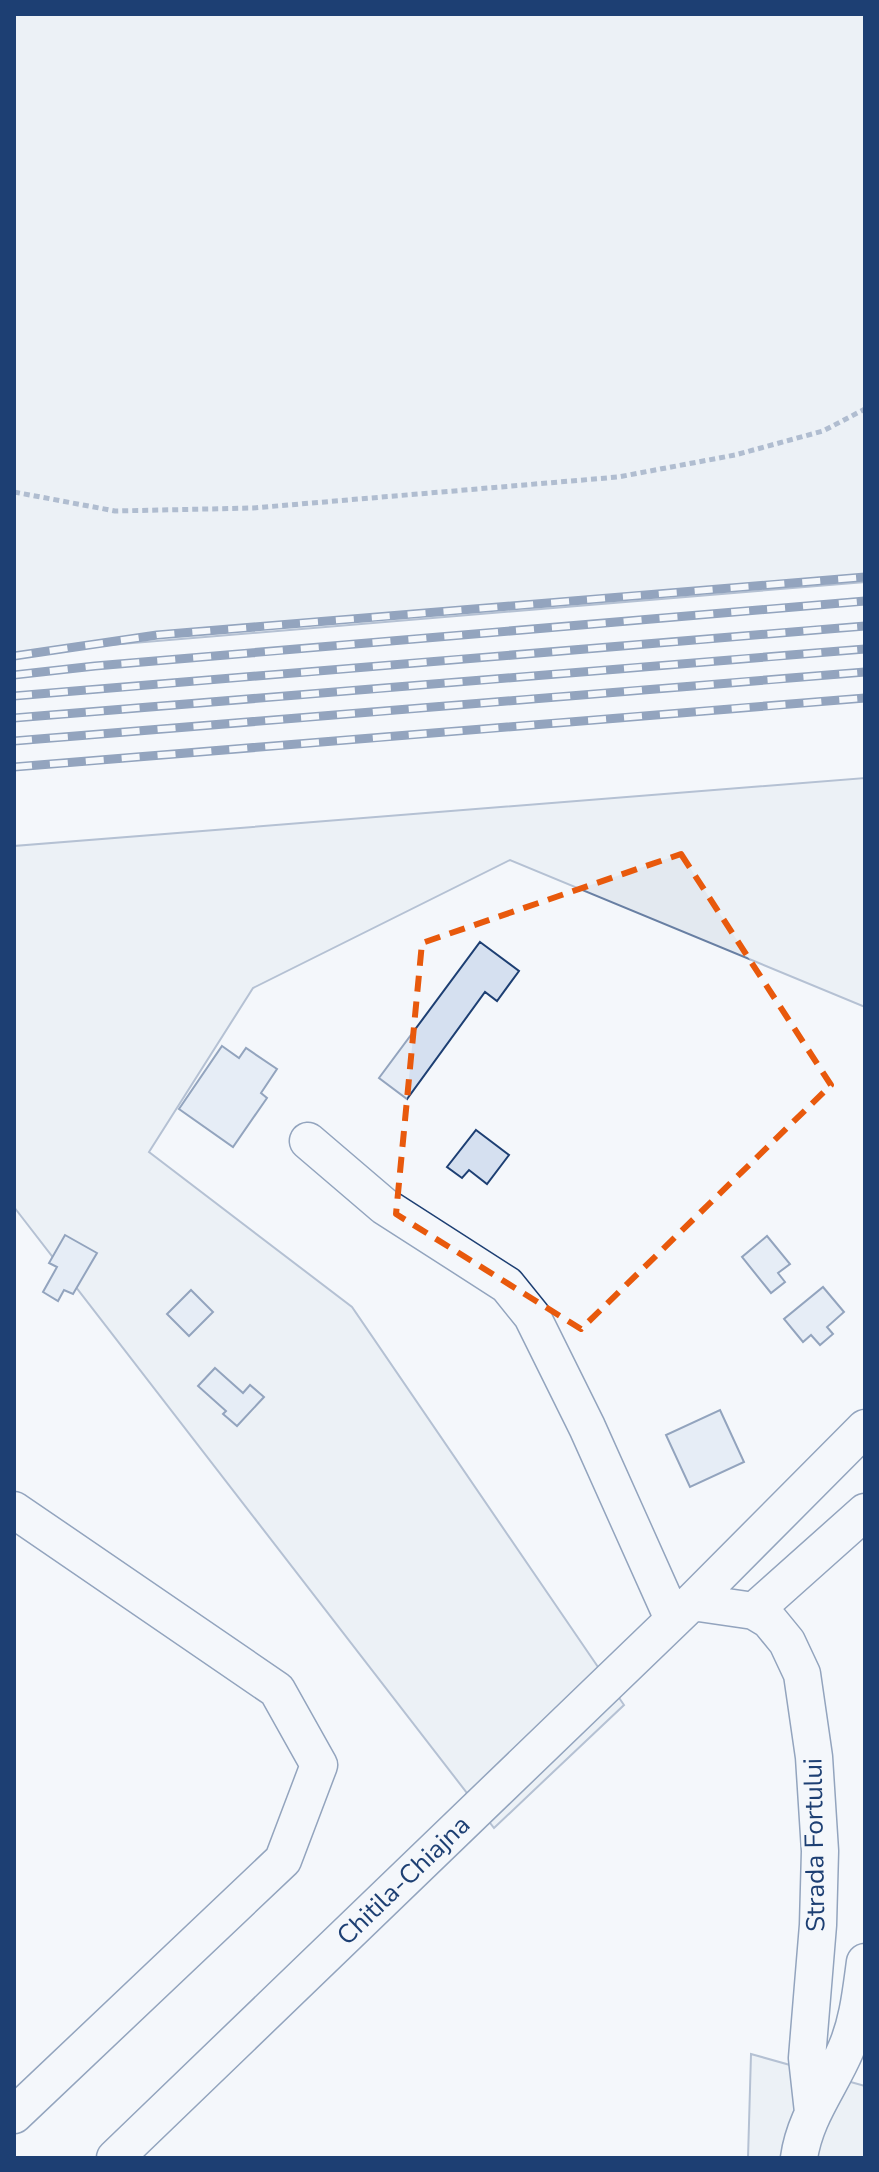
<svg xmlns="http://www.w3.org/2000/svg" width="879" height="2172" font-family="'Nunito Sans',sans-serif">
<rect width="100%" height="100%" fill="#f4f7fb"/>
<path fill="#e3e9f0" stroke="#687fa3" stroke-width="2" d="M14,14H865V582L14,653Z
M865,778V1007L510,860L253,988L149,1152L352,1307L624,1705L494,1828L14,1207V846Z
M751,2054L865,2086V2158H748Z"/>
<path fill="#d5e0f0" stroke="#1d3f73" stroke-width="2" d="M480,942L519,971L497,1001L485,992L407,1099L379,1078Z
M222,1046L239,1058L246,1048L277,1069L261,1093L267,1098L233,1147L179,1109Z
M476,1130L509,1155L487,1184L469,1170L462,1178L447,1167Z
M65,1235L97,1253L73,1294L64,1290L58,1301L43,1292L57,1267L49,1263Z
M767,1236L790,1264L778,1273L785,1282L771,1293L742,1257Z
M823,1287L844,1312L827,1327L833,1334L820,1345L811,1335L803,1342L784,1319Z
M191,1290L213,1312L189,1336L167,1314Z
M215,1368L243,1393L250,1385L264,1397L237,1426L223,1414L226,1411L198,1386Z
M720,1410L744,1462L690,1487L666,1435Z"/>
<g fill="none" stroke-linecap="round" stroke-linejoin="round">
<defs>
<path id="minor" d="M308,1141L384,1206L507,1285L532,1316L587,1427L673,1619
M14,1510L277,1690L319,1765L283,1860L14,2115
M692,1602L754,1611L769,1620L787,1642L802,1674L814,1757L820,1851L818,1925L807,2058L813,2112
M754,1611L865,1512
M115,2158L692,1602L865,1428
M799,2158C805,2116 830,2087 846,2049C858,2022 861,1991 865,1962"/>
</defs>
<use href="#minor" stroke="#1d3f73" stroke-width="39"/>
<path stroke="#5e769c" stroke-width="5" stroke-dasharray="6 4" stroke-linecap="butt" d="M14,492L115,511L253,508L618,477L735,455L823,431L865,409"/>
<use href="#minor" stroke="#f4f7fb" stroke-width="36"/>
<defs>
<path id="rail" d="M14,656L157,635L865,577
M14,675L95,666L865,601
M14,696L865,626
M14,718L865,649
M14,741L865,672
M14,767L865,698"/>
</defs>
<use href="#rail" stroke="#1d3f73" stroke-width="9"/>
<use href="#rail" stroke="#f4f7fb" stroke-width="6" stroke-dasharray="18" stroke-linecap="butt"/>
</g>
<path d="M0 0H879V2172H0ZM681,854L831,1085L581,1329L396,1214L422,943Z" fill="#f4f7fb" fill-opacity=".55" fill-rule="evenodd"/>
<path fill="none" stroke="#e8590c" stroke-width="6" stroke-dasharray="16 10" stroke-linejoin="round" d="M681,854L831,1085L581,1329L396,1214L422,943Z"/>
<g text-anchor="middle" stroke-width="6" stroke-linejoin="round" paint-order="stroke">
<g font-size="26" fill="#1d3f73" stroke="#f4f7fb">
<text transform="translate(814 1845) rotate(-91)" y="9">Strada Fortului</text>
<text transform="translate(403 1880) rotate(-44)" y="9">Chitila-Chiajna</text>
</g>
</g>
<rect width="879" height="2172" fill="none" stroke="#1d3f73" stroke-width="32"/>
</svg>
